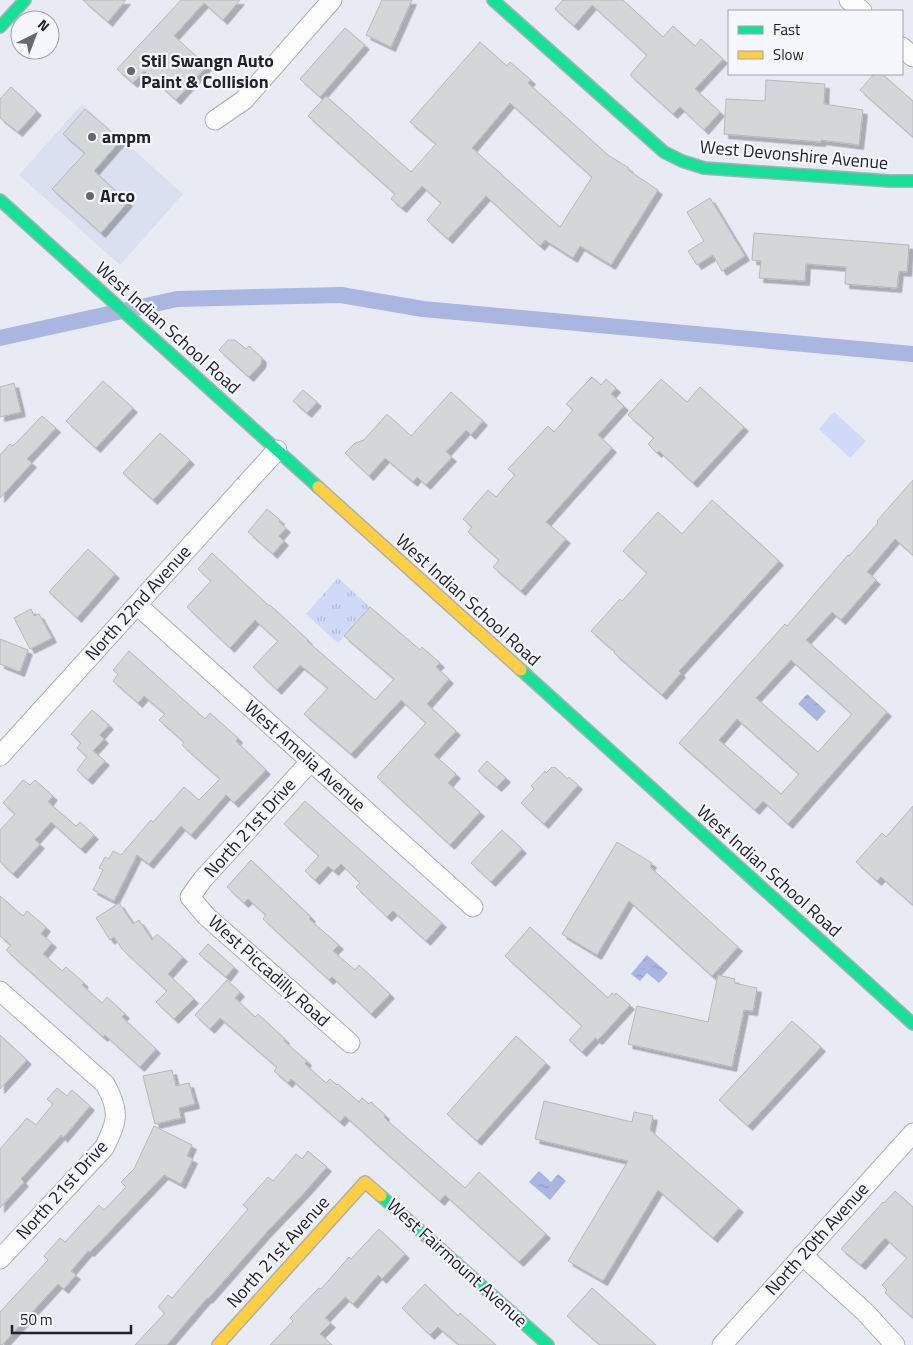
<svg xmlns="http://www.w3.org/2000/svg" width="913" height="1345" font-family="'Titillium Web',sans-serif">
<defs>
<pattern id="grass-tufts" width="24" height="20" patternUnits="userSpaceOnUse" patternTransform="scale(1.25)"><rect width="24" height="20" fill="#d0d9f8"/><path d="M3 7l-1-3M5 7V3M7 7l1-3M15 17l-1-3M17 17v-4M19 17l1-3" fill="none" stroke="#b2bad5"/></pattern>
<pattern id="water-ripples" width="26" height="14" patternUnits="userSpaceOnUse" patternTransform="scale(1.25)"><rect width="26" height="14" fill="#a9b6e1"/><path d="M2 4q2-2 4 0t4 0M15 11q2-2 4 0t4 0" fill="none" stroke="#919cc1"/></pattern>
<filter id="shadow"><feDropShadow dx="4.5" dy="4.5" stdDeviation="0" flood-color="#0004"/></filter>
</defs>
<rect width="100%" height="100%" fill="#e8ebf4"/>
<path fill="#dbe0f1" d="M82,104L183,194L120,265L19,175Z"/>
<path fill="url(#grass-tufts)" d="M338,578L370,607L338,643L306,614Z"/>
<path fill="#d0d9f8" d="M834,412L866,441L850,458L819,429Z"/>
<path fill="url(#water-ripples)" d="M807,694L826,711L817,721L798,704Z
M647,955L668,973L659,983L647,973L640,981L631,974Z
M539,1171L551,1182L558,1174L566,1181L550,1200L529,1182Z"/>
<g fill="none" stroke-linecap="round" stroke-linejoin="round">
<path stroke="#a9b6e1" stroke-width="16" d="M0,338L177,299L341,295L423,309L913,354"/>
</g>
<path fill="#d4d7d8" stroke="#b6b8ba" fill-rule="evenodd" filter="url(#shadow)" d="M83,0H126L108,22Z
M181,0H240L223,20L204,3L174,36L207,66L176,100L144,71L133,83L117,69Z
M382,0H412L391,47L366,35Z
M563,0H623L663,37L673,26L695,46L701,39L723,59L695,89L720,112L704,130L680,107L673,114L630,75L647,55L592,5L574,26L555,9Z
M345,28L365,45L320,97L300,79Z
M480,42L507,66L510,62L531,80L528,83L608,155L629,168L628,170L658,190L611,265L580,246L573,258L545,240L540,246L486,196L448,239L427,220L441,203L422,186L402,208L391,199L395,194L308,116L326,96L411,172L436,144L410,122ZM510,103L592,177L560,227L472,148Z
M874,74H882L913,101V137L860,90Z
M766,80L825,84L824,104L863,110L859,145L821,140V142L724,134L726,99L765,101Z
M11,87L37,111L18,132L0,118V99Z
M85,109L121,140L94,171L128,202L101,233L52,189L85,153L63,134Z
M710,198L745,256L722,271L713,255L697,265L688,251L704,241L687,212Z
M754,233L909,245L907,272L899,271L897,288L845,284L846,267L806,264L805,281L759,278L761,261L752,260Z
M228,340H235L246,349L249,346L262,358L261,364L249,377L219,350Z
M592,377L601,385L606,379L616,388L611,394L624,406L598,435L612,448L546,522L566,539L521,591L493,567L499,560L468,532L472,527L463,519L488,490L496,497L515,475L508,469L548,426L554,432L573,410L566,404Z
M661,379L687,402L700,387L744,427L693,483L659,451L657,453L648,444L654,438L628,415Z
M103,381L133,408L96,448L66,421Z
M14,383L21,412L0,417V387Z
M303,390L317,402L307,413L293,401Z
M451,392L483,421L471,435L466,430L446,452L452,457L426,485L417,477L413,482L385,458L369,476L345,453L355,443L364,440L387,414L411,436Z
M42,416L56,428L27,459L32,463L0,498V455L10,444L13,446Z
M160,433L190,460L153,500L123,473Z
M913,480V555L895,539L867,572L876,580L841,620L832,612L806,640L887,712L788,824L763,801L755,810L679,743L785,624L787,626L848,555L849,556L878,523L877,521ZM791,660L852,714L818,752L756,698ZM737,719L799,774L781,794L719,740Z
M712,500L779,561L679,671L681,673L662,695L614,653L615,652L591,631L620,599L622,601L647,573L623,551L658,512L682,534Z
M267,509L280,520L279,522L286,528L279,536L284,541L273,554L248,532Z
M88,549L115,574L77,618L49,592Z
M212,553L269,606L270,605L308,640L307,641L375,700L394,679L344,636L370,607L420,650L422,647L440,663L436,667L449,679L427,704L456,731L434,755L456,774L448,783L480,812L450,845L377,777L426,723L401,700L351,754L304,714L328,688L300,665L277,690L253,667L278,641L255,620L230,648L187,607L211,581L198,569Z
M31,609L34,616L39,614L52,638L30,649L14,618Z
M0,639L28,650L20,672L0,664Z
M129,651L205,719L210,713L238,738L236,741L266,770L234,803L226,795L191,835L181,826L149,864L137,855L114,901L93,890L103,870L99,868L105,857L109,859L113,851L121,855L151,820L153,822L184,787L199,800L220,779L182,745L184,742L159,720L165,714L144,696L138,703L113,681L118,674L113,670Z
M92,710L109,725L100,735L104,739L93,751L105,761L88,780L77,770L87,757L77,748L81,743L71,734Z
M487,761L506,778L497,787L478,771Z
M552,767L554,768L555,767L567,779L569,777L578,785L544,824L521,803L534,789L531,786L545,771L546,773Z
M23,780L30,785L35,780L53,796L48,802L76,826L80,822L94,835L81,849L51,822L35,840L40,844L13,874L0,862V830L15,814L3,803Z
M305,801L442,923L426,941L393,911L387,917L356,887L360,883L341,864L334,871L328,866L315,880L305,871L319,856L284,824Z
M913,806V905L881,877L877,881L856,862L882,833L886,837Z
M502,830L522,849L491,882L471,863Z
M617,842L652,863L650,867L738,947L712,976L629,901L597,955L562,934Z
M251,860L311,917L309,919L339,945L333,951L355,970L359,965L390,994L371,1014L332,977L329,980L263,919L266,915L248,899L244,903L227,887Z
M0,896L23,916L27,911L46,927L41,934L52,943L43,954L62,971L66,967L84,983L82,985L102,1003L107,997L125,1014L122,1017L156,1049L140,1067L105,1035L103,1037L6,950L11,945L0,936Z
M119,903L133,924L139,920L152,940L157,934L183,957L168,974L194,999L174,1019L156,1002L167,991L122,949L114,937L110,940L96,918Z
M530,927L608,998L612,993L615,995L616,993L630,1005L598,1040L595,1038L582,1052L569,1040L582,1026L505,956Z
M208,944L234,967L226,977L199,954Z
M718,975L735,979L734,983L757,988L753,1011L744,1010L732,1067L628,1044L637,1006L708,1022Z
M227,980L240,992L235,998L255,1017L258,1014L285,1039L284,1041L307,1061L305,1064L326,1083L330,1079L337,1085L338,1084L359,1102L362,1098L369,1104L371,1102L385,1115L384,1117L389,1122L465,1188L479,1172L546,1234L519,1262L445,1195L440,1201L345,1116L340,1122L291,1079L288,1083L274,1071L277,1067L220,1018L210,1029L195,1015Z
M792,1021L821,1047L748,1126L719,1100Z
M0,1035L27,1060L0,1089Z
M516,1036L546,1063L477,1141L447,1114Z
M172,1070L176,1086L189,1083L195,1104L179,1108L181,1118L155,1124L143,1076Z
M57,1088L67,1096L72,1090L90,1106L63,1138L61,1135L21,1179L24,1182L0,1208V1149L27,1118L36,1125L53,1104L47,1099Z
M544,1101L632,1122L634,1112L653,1116L650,1130L739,1208L713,1238L658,1190L603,1281L568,1261L628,1161L535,1139Z
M154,1126L192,1145L187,1156L193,1159L181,1184L164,1175L90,1252L88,1251L71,1271L76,1275L64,1289L58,1284L2,1345H0V1312L48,1260L44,1256L60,1238L65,1242L99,1205L104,1210L126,1187L121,1182L134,1169Z
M308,1151L327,1167L305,1192L266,1233L208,1299L207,1298L167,1345H135L165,1313L158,1307L168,1295L172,1298L248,1209L243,1205L268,1177L273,1181L296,1154L302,1159Z
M895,1191L913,1207V1318L885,1293L887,1290L882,1285L907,1258L885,1238L861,1265L841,1249L883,1202L884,1203Z
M379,1229L405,1254L382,1279L378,1275L353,1304L345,1297L325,1318L331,1323L320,1334L332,1345H270L293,1321L290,1318L319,1288L321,1289L349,1257L351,1259Z
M425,1284L458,1316L460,1313L496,1345H459L438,1327L430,1335L402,1308Z
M592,1288L656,1345H600L567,1316Z"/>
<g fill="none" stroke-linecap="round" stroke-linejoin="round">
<defs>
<path id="street" d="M849,0L862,11
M902,47L913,57
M215,120L244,100L332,0
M137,605L473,907
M0,756L277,450
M311,761L203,879L190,897L206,916L350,1043
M0,991L105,1084C120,1111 118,1120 104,1148L0,1259
M802,1255L865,1312L895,1345
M722,1345L913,1133"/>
<path id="fast" d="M493,0L664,152L682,161L704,168L890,181H913
M0,27L25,0
M0,200L318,487
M521,670L913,1024
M381,1196L548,1345"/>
<path id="slow" d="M318,487L521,670
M218,1345L365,1182L381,1196"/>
</defs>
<use href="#street" stroke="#adaeb5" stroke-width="21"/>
<use href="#fast" stroke="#adaeb5" stroke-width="14"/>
<use href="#slow" stroke="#adaeb5" stroke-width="14"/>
<use href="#street" stroke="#fcfcfd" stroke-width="19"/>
<use href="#fast" stroke="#16e098" stroke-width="11"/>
<use href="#slow" stroke="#ffcf43" stroke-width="11"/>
</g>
<g fill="#67686f" stroke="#f5f7fd" stroke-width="2">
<circle cx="131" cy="71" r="5"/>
<circle cx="92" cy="137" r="5"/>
<circle cx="90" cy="196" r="5"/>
</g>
<g text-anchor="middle" stroke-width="4.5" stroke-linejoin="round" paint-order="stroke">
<g font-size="18" font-weight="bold" fill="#212228" stroke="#f5f7fd" text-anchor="start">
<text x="141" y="67">Stil Swangn Auto<tspan x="141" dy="21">Paint &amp; Collision</tspan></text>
<text x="102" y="143">ampm</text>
<text x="100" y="202">Arco</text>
</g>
<g font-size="18" fill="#212228" stroke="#f5f7fd">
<text transform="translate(794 155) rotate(5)" y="6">West Devonshire Avenue</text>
<text transform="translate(168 328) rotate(42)" y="6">West Indian School Road</text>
<text transform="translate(468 600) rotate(42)" y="6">West Indian School Road</text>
<text transform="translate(138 603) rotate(-48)" y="6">North 22nd Avenue</text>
<text transform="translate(305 756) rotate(42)" y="6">West Amelia Avenue</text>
<text transform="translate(250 828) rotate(-48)" y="6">North 21st Drive</text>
<text transform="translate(769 871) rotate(42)" y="6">West Indian School Road</text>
<text transform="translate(269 971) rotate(42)" y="6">West Piccadilly Road</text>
<text transform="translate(62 1190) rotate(-48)" y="6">North 21st Drive</text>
<text transform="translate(817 1239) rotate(-48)" y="6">North 20th Avenue</text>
<text transform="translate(278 1252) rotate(-48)" y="6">North 21st Avenue</text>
<text transform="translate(457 1263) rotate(42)" y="6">West Fairmount Avenue</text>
</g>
</g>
<rect x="728" y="10" width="175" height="65" fill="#f5f7fd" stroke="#a0a2a8"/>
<rect x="738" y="26" width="25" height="8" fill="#16e098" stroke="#a0a2a8"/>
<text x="773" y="35" font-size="15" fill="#212228">Fast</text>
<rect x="738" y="51" width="25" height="8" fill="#ffcf43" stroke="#a0a2a8"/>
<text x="773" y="60" font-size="15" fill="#212228">Slow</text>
<g transform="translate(35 35) rotate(42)"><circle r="24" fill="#f5f7fd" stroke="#a0a2a8"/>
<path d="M0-4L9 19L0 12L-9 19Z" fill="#67686f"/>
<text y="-8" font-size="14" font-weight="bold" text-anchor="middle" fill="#212228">N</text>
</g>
<path d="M12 1325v8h119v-8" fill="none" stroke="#212228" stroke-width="2.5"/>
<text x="20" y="1325" font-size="15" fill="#212228" stroke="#f5f7fd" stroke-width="4" paint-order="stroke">50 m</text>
</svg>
